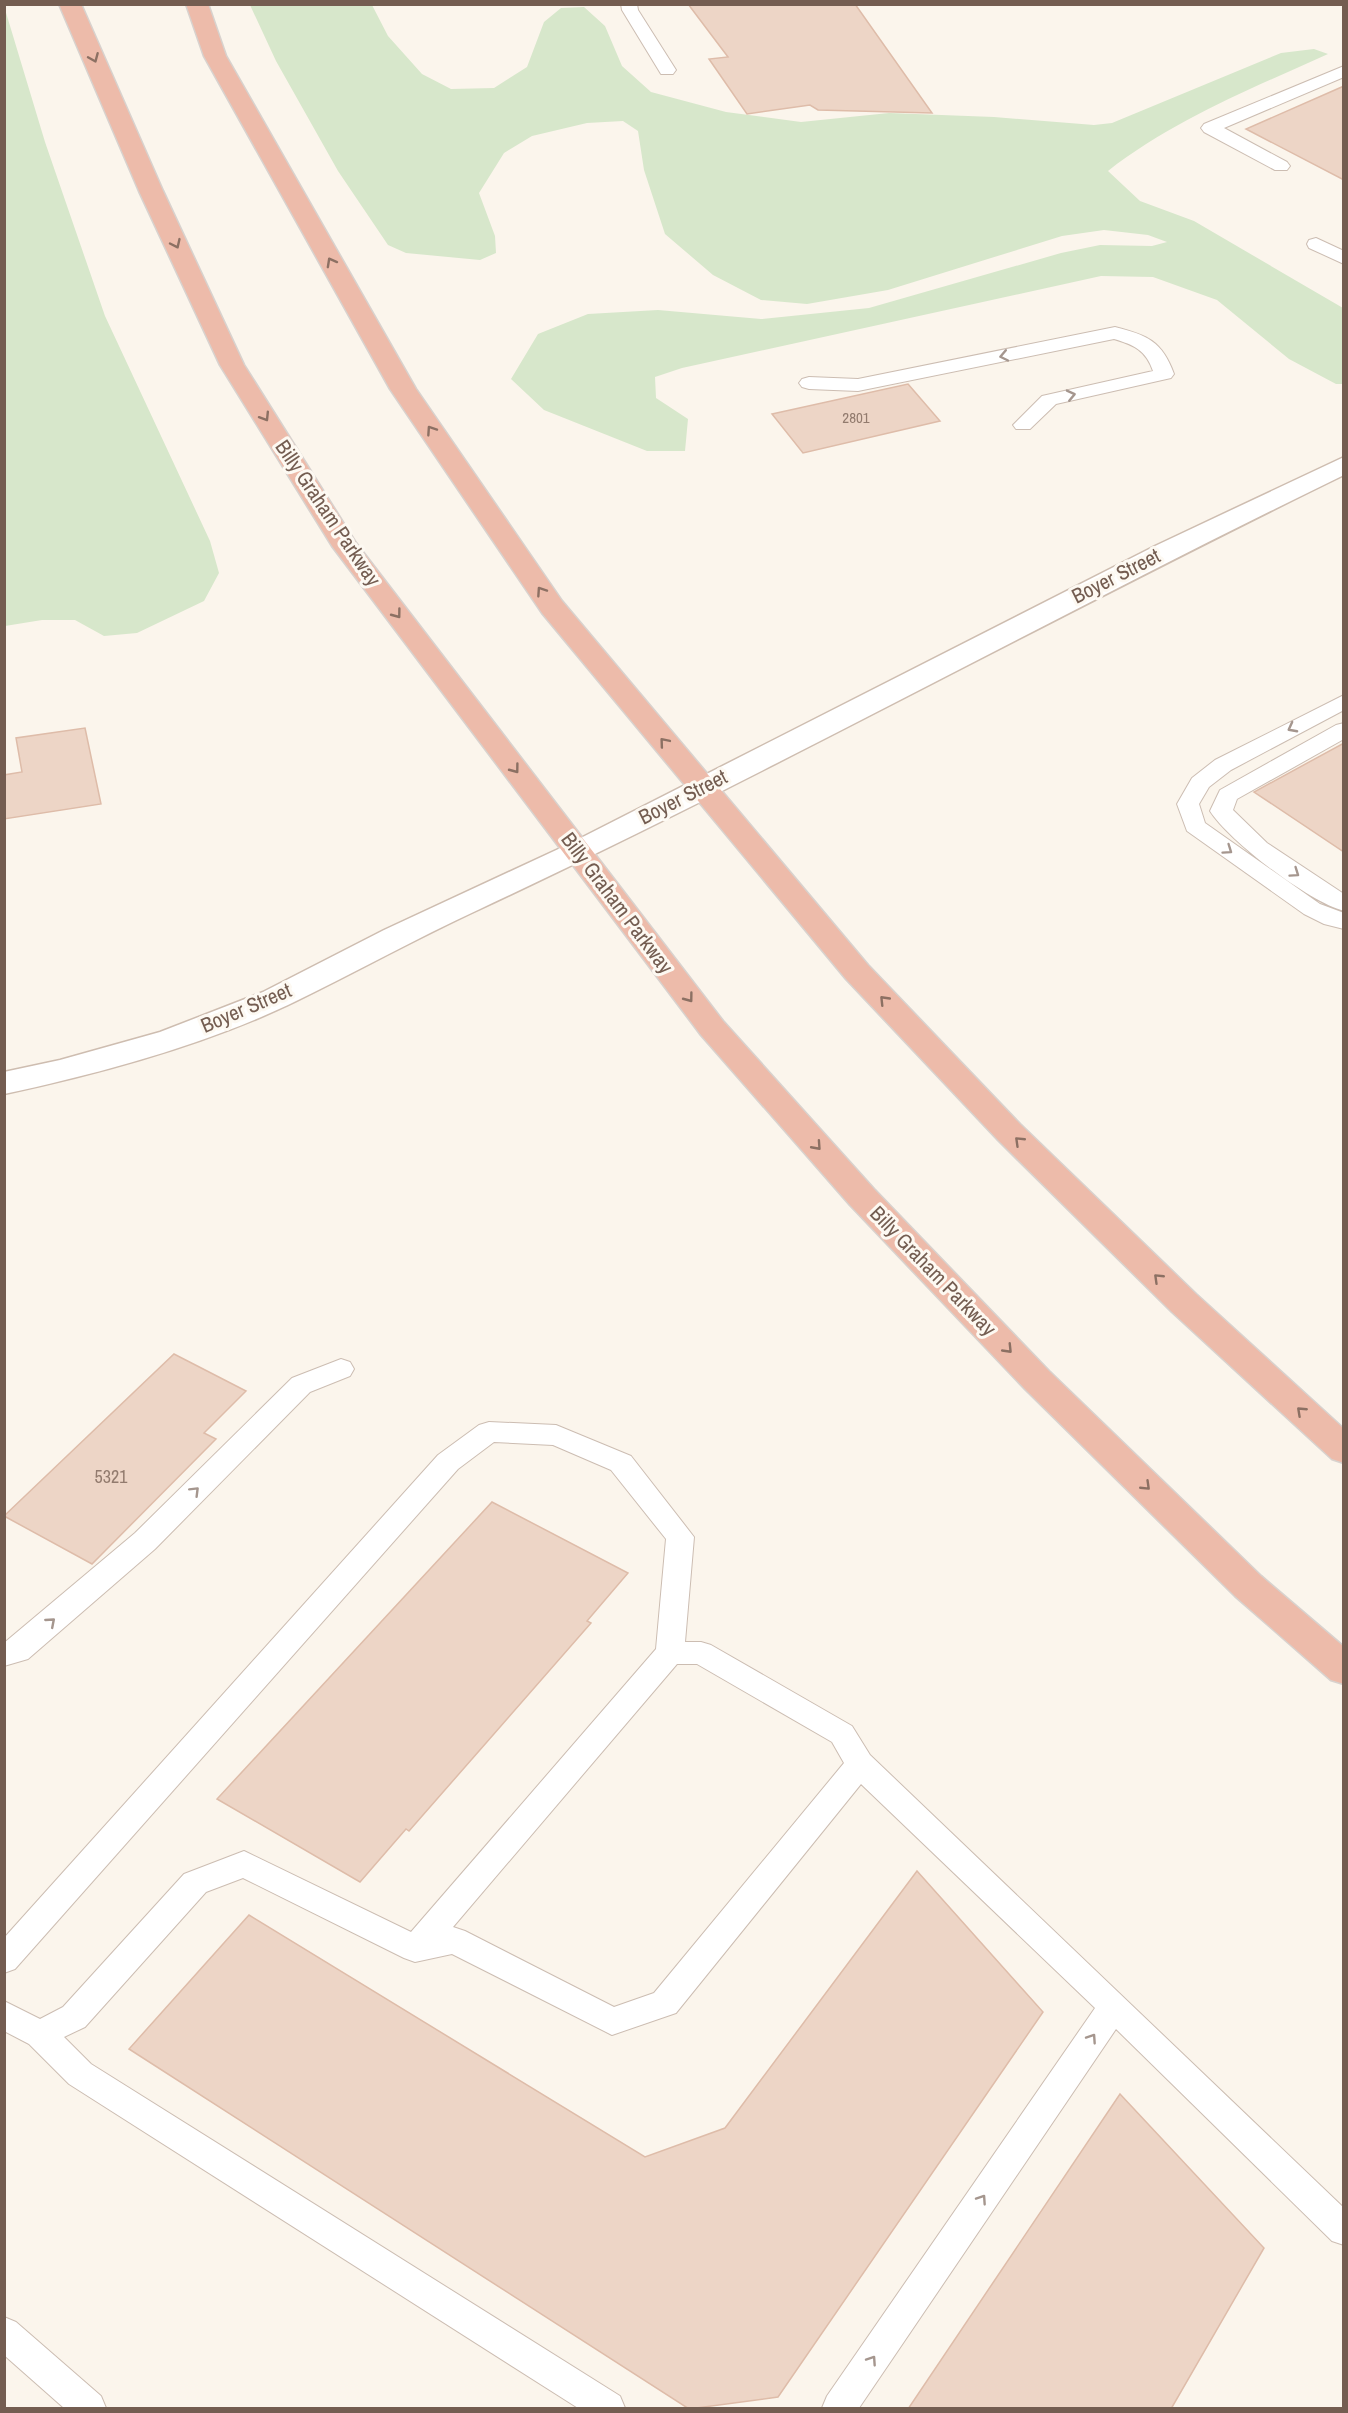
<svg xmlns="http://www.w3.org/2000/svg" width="1348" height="2413" font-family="'Archivo Narrow',sans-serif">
<rect width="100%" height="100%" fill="#fbf5ec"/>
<path fill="#d7e7cb" d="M250,5H372L388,36L422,74L451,89L494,88L527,67L544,22L561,8L584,7L605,26L622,66L651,92L726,112L801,122L889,113L994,117L1094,125L1112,123L1281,53L1314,49L1328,54C1253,88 1173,120 1108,171L1140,201L1194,221L1343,308V384H1336L1289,359L1217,300L1153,277L1101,276L682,368L655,377L656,398L688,419L685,451H647L544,410L511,379L538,334L588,314L658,310L761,319L869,308L1061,253L1100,245L1152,246L1167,242L1148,235L1104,230L1062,236L888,290L807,304L761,300L713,275L665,234L644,170L638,131L623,121L587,123L532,136L504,153L479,193L495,236L496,253L480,260L406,253L388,245L338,171L276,61Z
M4,6L45,142L105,316L210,541L219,573L204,601L137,633L104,636L75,620H42L5,626Z"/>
<path fill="#edd5c6" stroke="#debca9" stroke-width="1.5" d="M688,4H855L932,113L818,110L810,105L747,114L709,59L728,57Z
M1344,86V180L1246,129Z
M908,384L940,421L803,453L772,414Z
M85,728L101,804L4,819V775L22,772L16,738Z
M1344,743V852L1254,792Z
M174,1354L246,1391L204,1433L216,1439L92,1564L4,1516Z
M492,1502L628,1573L587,1621L591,1623L409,1831L406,1829L360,1882L217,1799Z
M917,1871L1043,2012L778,2397L689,2409L129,2049L249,1915L645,2157L725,2128Z
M1120,2094L1264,2248L1171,2409H908Z"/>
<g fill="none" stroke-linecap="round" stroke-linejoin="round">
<defs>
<path id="lane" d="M621,4H637L638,10L676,70L673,74H661L622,10Z
M1344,66V77L1224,128L1287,162L1290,166L1287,170H1275L1204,132L1201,128L1204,124Z
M1316,238L1344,251V264L1309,248L1307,244L1309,240Z
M1115,327C1147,335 1162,341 1174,374L1171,378L1056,404L1030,429H1016L1013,425L1042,396L1153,371C1146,350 1134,345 1114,339L858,391L809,389L802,387L799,383L802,379L809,377L858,379Z
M1344,695V710L1231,770L1209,787L1199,804L1205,823L1320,904L1344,913V929L1324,924L1304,914L1187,831L1177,804L1192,778L1215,760Z
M1344,723V739L1237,799L1233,810L1267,843L1344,894V911C1309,902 1229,841 1210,811L1220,790L1336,725Z
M341,1359L350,1362L354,1369L350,1376L310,1392L155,1549L28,1659L4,1666V1643L135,1533L292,1378Z
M489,1422L556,1425L631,1456L694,1537L685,1642H701L711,1645L852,1726L870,1755L1344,2208V2245L1332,2241L1116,2029L859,2408H822L827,2396L1095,2008L861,1784L676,2013L612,2035L452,1954L415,1962L404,1958L243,1878L206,1892L85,2027L64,2037L91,2064L620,2396L625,2408H578L69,2084L29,2044L4,2031V2001L40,2019L63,2007L184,1874L244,1851L411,1932L656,1649L666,1539L611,1470L553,1445L494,1442L458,1469L15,1969L4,1973V1938L438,1455L479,1425ZM677,1664H697L832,1742L844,1763L654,1993L614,2007L465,1931L453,1927Z
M4,2317L16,2322L101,2396L106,2408H64L4,2355Z"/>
<path id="secondary" d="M1344,457V475C1054,616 772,772 480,909C415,939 352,974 288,1005C201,1046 98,1074 4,1094V1072L60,1060L160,1032L263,992L384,930L567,845L1155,546Z"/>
<path id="highway" d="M59,4H81L163,191L244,365L356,543L723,1021L874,1189L1049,1371L1261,1576L1344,1647V1684L1331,1680L1235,1596L1025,1389L850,1205L701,1035L332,546L220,365L139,191Z
M186,4H208L226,56L416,389L562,601L868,965L1020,1124L1196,1294L1344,1429V1463L1332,1459L1172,1312L998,1140L846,979L542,613L390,389L204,56Z"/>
</defs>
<use href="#lane" stroke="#ccbdb2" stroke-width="2"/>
<use href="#secondary" stroke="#cebdb0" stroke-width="3"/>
<use href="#highway" stroke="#d8d2ce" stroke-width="3"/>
<use href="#lane" fill="#fff" fill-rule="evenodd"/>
<use href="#secondary" fill="#fff" fill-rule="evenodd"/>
<use href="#highway" fill="#edbbaa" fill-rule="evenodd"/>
</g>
<defs><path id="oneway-chevron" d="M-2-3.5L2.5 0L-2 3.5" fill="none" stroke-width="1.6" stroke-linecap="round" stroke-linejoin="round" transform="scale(1.5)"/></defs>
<g stroke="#8c7063">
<use href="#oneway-chevron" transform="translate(94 58) rotate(67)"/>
<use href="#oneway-chevron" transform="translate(176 244) rotate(65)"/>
<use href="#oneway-chevron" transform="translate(331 262) rotate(-119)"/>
<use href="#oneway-chevron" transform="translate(265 417) rotate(58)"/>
<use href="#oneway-chevron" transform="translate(431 430) rotate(-124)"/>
<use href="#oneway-chevron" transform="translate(541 591) rotate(-124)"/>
<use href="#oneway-chevron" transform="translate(397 614) rotate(53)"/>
<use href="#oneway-chevron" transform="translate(664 742) rotate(-130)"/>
<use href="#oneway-chevron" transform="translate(515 769) rotate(53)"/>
<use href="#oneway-chevron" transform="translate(689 998) rotate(53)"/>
<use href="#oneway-chevron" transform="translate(884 1000) rotate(-134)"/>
<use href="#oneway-chevron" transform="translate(1019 1141) rotate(-136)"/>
<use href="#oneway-chevron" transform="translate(817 1146) rotate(48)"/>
<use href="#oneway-chevron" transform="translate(1158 1278) rotate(-136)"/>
<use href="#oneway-chevron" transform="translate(1008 1349) rotate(46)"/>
<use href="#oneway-chevron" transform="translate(1301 1411) rotate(-137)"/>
<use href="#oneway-chevron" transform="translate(1146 1486) rotate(44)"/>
</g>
<g stroke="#a5968e">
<use href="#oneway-chevron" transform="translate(1004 356) rotate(168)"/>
<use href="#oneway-chevron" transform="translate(1071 395) rotate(-13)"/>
<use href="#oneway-chevron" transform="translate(1292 728) rotate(152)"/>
<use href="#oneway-chevron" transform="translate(1228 850) rotate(35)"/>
<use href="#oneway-chevron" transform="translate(1295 873) rotate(35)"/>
<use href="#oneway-chevron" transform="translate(195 1491) rotate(-45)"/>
<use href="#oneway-chevron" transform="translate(51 1622) rotate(-41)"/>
<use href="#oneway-chevron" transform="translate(1092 2038) rotate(-56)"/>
<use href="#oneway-chevron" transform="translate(982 2199) rotate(-56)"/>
<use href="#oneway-chevron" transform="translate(872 2360) rotate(-56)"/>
</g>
<g text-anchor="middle" stroke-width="6" stroke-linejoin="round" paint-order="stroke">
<g font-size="15" fill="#927b6e">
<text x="856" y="423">2801</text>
</g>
<g font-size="18" fill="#927b6e">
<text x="111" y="1483">5321</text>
</g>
<g font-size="21" fill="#745d51" stroke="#fdf9f2">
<text transform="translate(328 513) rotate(56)" y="7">Billy Graham Parkway</text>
<text transform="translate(1116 576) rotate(-27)" y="7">Boyer Street</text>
<text transform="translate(683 797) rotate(-27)" y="7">Boyer Street</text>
<text transform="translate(617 903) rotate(53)" y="7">Billy Graham Parkway</text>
<text transform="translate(246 1008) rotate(-23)" y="7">Boyer Street</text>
<text transform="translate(933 1271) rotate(46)" y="7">Billy Graham Parkway</text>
</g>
</g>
<rect width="1348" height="2413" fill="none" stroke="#745d51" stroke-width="12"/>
</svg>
